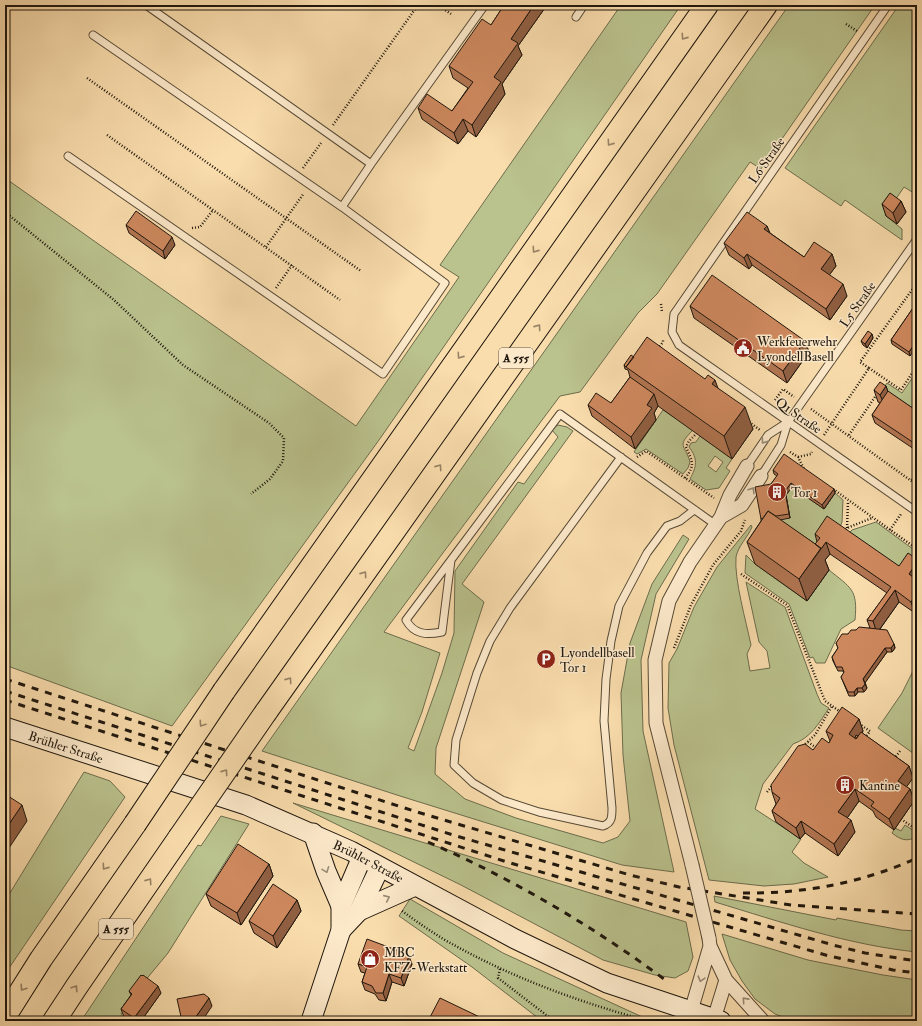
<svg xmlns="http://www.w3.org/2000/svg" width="922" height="1026" font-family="'IM FELL Double Pica',serif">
<rect width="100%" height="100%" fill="#faddad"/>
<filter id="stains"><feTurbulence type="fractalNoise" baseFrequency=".005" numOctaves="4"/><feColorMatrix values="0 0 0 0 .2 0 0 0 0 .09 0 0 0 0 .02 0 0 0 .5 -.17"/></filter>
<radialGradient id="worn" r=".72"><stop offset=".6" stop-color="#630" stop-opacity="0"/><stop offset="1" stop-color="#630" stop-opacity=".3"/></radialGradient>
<path fill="#bac28d" stroke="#6c6c4d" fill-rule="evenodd" d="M621,5H681L379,440L172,726L5,665V178L356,426L459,277L440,265Z
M789,5H875L761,169L750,162L657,294L638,313L580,392L560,396L384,632L440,653L422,712L408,748L414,751L442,673L454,633L455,571L518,482L524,484L558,437L551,429L558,425L567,427L573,431L462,584L484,602L436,748L435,774L465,799L516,818L603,843L618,837L630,821L623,755L621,693L630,643L652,584L683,535L689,539L656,594L641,660L643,731L674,872L622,865L400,796L262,751Z
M899,5H917V195L904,187L885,215L902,229V240L845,200L841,206L785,168Z
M917,371V417L881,392L887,383L902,393Z
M663,410L693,430C676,447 685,444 690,462L688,468L683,474L646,449L637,454L634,452Z
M700,436L732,459L726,468L730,471L719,488L706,490L690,479C697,466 698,459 689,447L691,443L696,442ZM715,456L723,462L716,472L708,466Z
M792,487L824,509L835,493L843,500L842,522L838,532L824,549L762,523Z
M876,522L917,552V556L903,578L845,537L852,530Z
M751,525L752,527C748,537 738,546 736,557C734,579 746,621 751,645L747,654L750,671L770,668L767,651L759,642L746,582L785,607L817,694L821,703L829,708C819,723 811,738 793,744L763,784L755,809L801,839L792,852L804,863L828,877L794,884L764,886L709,880L674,745L668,708L669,663L677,649L694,607L717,567Z
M746,555L755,564L807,601L829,570C851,588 858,589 855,620L841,629L825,663H816L813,657L810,658L789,604L745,573Z
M917,663V756L878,728L902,693Z
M84,772L110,781L125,797L5,974V901Z
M293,803L686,922L693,957L688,971L675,978L655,975L603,960L461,885Z
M221,816L249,824L168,953L144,982L121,1014L123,1017L120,1021H81L198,845L201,846Z
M905,825L917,833V837C906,842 901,840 892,833L895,828L901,831Z
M714,896L836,920L837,918L901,930L917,931V952C848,945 781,922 715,902Z
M410,899L503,953L651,1021H542L472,967L399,916Z
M722,934L808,960L883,975L917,980V1021H794L775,1014L755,999L742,981L730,960Z"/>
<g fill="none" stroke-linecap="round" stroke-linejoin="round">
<defs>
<path id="lane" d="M146,5L371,164
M888,5L674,314L672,332L679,345L917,512
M576,17L584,5
M68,156L383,374L445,283L342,207L93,35
M342,207L371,164L485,5
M621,457L510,608L490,641L477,673L456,740L454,765L473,783L502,800L539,812L603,826C612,823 612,817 612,808L604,721L606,679L611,641L619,606L647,553L667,526L680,521L694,510
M747,466L768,435L788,422
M761,476L781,445L788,422L917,239
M451,560L406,620C414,635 427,635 442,632L451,560L560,414L716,525"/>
<path id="street" d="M721,517L742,505L761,476
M692,865L656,723L655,660L669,601L690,562L721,517L730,495L747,466
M709,938L710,946L726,980L714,1019
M726,980L763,1021
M691,1011L710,946"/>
<g id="secondary">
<path id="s1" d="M5,727L246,805L351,851L515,939L607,983L721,1021"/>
<path d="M313,833L326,871L341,906"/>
<path d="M359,911L415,886"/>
<path d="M341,930L359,911L380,867"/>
<path d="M311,1021L341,930V906L362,857"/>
</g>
<path id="highway" d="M224,691L707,5
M266,712L766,5
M5,1016L41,959L135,824
M54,1021L77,986L179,838"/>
</defs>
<use href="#lane" stroke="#554835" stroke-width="9"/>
<use href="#street" stroke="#554835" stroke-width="15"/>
<use href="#secondary" stroke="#1e160d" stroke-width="21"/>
<use href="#highway" stroke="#1e160d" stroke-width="24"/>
<path stroke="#1e160d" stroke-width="2.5" stroke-dasharray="1 2" stroke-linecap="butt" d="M438,5L451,14
M846,24L857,31
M87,78L361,271
M333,125L418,5
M107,135L340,300
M303,168L321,143
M5,212L114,300L183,365L269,423L284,438L283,461L270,479L251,494
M192,228L200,227L213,210
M266,247L304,193
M276,288L292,265
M661,304L662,312
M658,349L663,342V339
M869,368L901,390L917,366
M775,400L783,389L794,397
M811,409L917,485
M749,422L760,430
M824,435L869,368L860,362L917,283
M849,435L877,394
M790,452L798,457L804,469
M637,457L646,451L714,498
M798,457L811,454L812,452
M685,478C696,465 692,461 686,447L689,441L697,433
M911,480L917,477
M833,489L917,549
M913,496L917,490
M847,528L848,501
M890,530L901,514
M844,532L847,528L872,518
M741,574L787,605L825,701L842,713
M674,648L691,605L713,565L741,531L745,520
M859,724L870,731L865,738
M808,742L818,749
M803,746L815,735L832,706
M894,759L900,751
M767,792L772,786
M901,819L917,830
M402,911C416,921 430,931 445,940C510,977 576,1001 648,1021
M500,969L498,978L554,1021"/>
<use href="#lane" stroke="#fce9ca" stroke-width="7"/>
<use href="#street" stroke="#fce9ca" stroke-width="13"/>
<use href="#secondary" stroke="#fce9ca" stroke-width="19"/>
<use href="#highway" stroke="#faddad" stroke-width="22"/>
<path stroke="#1e160d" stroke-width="3" stroke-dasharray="7 7" stroke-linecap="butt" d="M5,679L417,812L630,875L679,887L791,905L917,914
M5,691L453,835L833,945L865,953L917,961
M5,700L507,862L829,956L893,970L917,973
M428,842C511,878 591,925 664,979
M743,893C803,894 862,883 917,858"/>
<defs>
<path id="street-bridge" d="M692,865L709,938"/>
<path id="highway-bridge" d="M135,824L224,691
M179,838L266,712"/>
</defs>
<use href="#street-bridge" stroke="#554835" stroke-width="15" stroke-linecap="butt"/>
<use href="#highway-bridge" stroke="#1e160d" stroke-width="24" stroke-linecap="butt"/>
<use href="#street-bridge" stroke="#fce9ca" stroke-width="13"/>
<use href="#highway-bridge" stroke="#faddad" stroke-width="22"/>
</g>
<path fill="#b17551" stroke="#1e160d" d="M504,5H547L518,46L522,55L502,84L505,94L476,137L468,131L458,144L422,119L418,108L452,111L468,88L453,78L449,66L491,25Z
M901,201L906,212L897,224L886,216L882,204Z
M126,225L175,245L165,259L129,233Z
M767,226L770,233L804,257L832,254L836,266L829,275L847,296L830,320L752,265L749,269L729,255L724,243Z
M690,306L805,341L809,352L787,383L694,318Z
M913,308L910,356L892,344L891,340Z
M872,334L873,338L867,348L863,345L861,341Z
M634,357L718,388L753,429L732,459L658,406L654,413L656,420L635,449L592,416L588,405L611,403L630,377L628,370L625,369L624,365Z
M886,386L888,392L917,411V451L875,423L872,415L880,403L878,402L874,390Z
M773,470L834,489L835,493L824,509L792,487L786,495L790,518L780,520L815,544L817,542L815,534L899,566L915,613L899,602L880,629L894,644L895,648L892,652H887L865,682L867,688L864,692H858L855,696H849L841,677L844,673L843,671H838L833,661L832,657L838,648L836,643L848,634L856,630L870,628L867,620L887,593L830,554L825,560L829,570L807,601L755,564L747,542L761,521V519L771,484L777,476L774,474Z
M859,719L863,731L862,733L909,766L913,778L906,787L910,789L914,801L894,830L876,817L873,811L859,801L847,818L855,832L838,856L805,833L800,839L776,822L772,811L776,804L772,792L813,750L829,743L830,741L826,731Z
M269,864L273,876L241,925L211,906L206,894Z
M297,900L301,911L277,948L254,933L249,921Z
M399,951L412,964L404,986L392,982L386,1001L379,1000L375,994L365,990L362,982L365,973L361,972L358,964Z
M129,991L161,993L141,1021H130L124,1017L121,1009L131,995Z"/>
<path fill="#905f42" stroke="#1e160d" d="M534,5H547L518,46L522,55L502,84L505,94L476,137L472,125L511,39Z
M463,119L468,131L458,144L454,133Z
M901,201L906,212L897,224L893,213Z
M767,226L771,237L764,229Z
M172,237L175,245L165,259L163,251Z
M747,254L752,265L749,269L744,258Z
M832,254L836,266L825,281L821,269Z
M843,284L847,296L830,320L826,309Z
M872,334L873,338L867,348L865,344Z
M917,340V346L910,356L909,352Z
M805,341L809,352L787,383L783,371Z
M715,380L723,402L712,384Z
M886,386L890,398L885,406L880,395Z
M654,394L658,406L654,413L656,420L635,449L631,437L647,405Z
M745,407L753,429L732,459L724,436Z
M791,483L792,487L786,495L790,518L789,514L785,491Z
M834,489L835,493L824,509L822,505Z
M826,542L830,554L825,560L829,570L807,601L799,579Z
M917,562V580L909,574Z
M895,590L899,602L877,633L873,621Z
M917,593V611L915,613L911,602Z
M894,644L895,648L892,652L891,648Z
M885,648L887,652L865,683L863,679Z
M865,684L867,688L864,692L862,688Z
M857,688L858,692L855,696L854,692Z
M859,719L863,731L855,744L849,734Z
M909,766L913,778L902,793L898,781Z
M5,786L11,802L5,801Z
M855,789L859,801L843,824L838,812Z
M910,789L914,801L894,830L889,819Z
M22,805L27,821L5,854V830Z
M851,820L855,832L838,856L834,844Z
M801,821L805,833L800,839L796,828Z
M269,864L273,876L241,925L237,913Z
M297,900L301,911L277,948L273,936Z
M409,956L412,964L404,986L401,978Z
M389,974L392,982L386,1001L383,993Z
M158,986L161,993L141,1021H135L134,1018Z
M209,998L212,1006L202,1021H193Z"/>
<path fill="#ce885e" stroke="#1e160d" d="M504,5H534L511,39L518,43L494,77L501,82L472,125L463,119L454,133L418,108L427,94L452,111L473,82L449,66L482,19L491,25Z
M890,193L901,201L893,213L882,204Z
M136,211L172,237L163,251L126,225Z
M747,212L767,226L764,229L804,257L814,242L832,254L821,269L843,284L826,309L747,254L744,258L724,243Z
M712,275L805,341L783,371L690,306Z
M913,308L917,311V340L909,352L891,340Z
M868,331L872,334L865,344L861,341Z
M647,337L705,379L708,375L715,380L712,384L745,407L724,436L626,367Z
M631,355L634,357L626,367L624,365Z
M630,377L654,394L647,405L652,408L631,437L588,405L596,393L611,403Z
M880,382L886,386L880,395L874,390Z
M888,391L917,411V445L872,415Z
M784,454L834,489L822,505L791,483L785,491L789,514L776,516L768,511L763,518L761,519L755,487L771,484L778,474L773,470Z
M768,511L821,548L799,579L747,542Z
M827,516L899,566L908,553L917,559V562L909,574L917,580V593L911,602L895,590L873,621L867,620L891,587L826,542L821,549L815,544L820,538L815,534Z
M859,627L887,630L894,644L891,648H885L863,679L865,684L862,688H857L854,692H848L841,677L844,672L842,667H836L832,657L838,648L836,643L842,634H848L851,630H856Z
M842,707L859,719L849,734L856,739L861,732L909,766L898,781L910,789L889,819L871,806L874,802L855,789L838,812L851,820L834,844L801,821L796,828L772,811L780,798L772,792L771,785L798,746L805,744L813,750L822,738L829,743L833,735L826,731Z
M856,735L858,736L856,739L855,738Z
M5,794L22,805L5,830Z
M238,844L269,864L237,913L206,894Z
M273,884L297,900L273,936L249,921Z
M367,939L399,951V952L409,956L401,978L389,974L383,993H376L372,986L362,982L367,967L358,964Z
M141,975L142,976L143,975L158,986L134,1018L121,1009L132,994L129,991Z
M204,994L209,998L193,1021H182L177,999Z
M440,998L488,1021H428Z"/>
<defs><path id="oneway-chevron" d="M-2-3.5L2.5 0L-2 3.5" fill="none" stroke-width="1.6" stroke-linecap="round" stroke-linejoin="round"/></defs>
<g stroke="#978365">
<use href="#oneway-chevron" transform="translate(684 37) rotate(125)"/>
<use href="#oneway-chevron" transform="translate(610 143) rotate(125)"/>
<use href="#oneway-chevron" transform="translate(535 250) rotate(125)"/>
<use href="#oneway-chevron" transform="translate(538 327) rotate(-55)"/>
<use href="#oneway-chevron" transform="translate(460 356) rotate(125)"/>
<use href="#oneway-chevron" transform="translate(439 467) rotate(-55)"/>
<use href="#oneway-chevron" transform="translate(364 574) rotate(-55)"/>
<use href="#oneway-chevron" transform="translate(289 680) rotate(-55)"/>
<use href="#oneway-chevron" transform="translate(202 724) rotate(124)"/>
<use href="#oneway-chevron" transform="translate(225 772) rotate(-55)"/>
<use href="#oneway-chevron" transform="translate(105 867) rotate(125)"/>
<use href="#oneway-chevron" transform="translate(149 881) rotate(-55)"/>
<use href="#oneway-chevron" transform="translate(23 988) rotate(123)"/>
<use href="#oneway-chevron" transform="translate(75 988) rotate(-57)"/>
</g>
<g stroke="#988a75">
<use href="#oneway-chevron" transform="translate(764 441) rotate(125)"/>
<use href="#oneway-chevron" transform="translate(752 490) rotate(-57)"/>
<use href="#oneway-chevron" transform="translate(326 870) rotate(69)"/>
<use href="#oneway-chevron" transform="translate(387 898) rotate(-24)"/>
<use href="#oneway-chevron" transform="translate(701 979) rotate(106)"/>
<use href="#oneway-chevron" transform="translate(745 1000) rotate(-132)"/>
</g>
<defs>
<symbol id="civic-disc" viewBox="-11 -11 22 22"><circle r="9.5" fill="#8f2418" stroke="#fce9ca"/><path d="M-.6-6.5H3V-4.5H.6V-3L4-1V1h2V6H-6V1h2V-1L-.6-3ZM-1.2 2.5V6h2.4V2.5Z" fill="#fff"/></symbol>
<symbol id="building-disc" viewBox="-11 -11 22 22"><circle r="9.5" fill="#8f2418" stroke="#fce9ca"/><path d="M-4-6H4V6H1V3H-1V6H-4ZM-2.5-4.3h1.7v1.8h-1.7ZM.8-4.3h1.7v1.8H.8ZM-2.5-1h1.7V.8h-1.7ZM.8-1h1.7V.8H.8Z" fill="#fff"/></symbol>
<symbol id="parking-disc" viewBox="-11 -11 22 22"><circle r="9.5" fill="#8f2418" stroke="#fce9ca"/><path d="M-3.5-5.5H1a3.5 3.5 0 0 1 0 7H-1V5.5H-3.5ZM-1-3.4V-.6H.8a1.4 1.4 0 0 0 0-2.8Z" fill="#fff"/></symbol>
<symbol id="shop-disc" viewBox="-11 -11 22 22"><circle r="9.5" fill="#8f2418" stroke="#fce9ca"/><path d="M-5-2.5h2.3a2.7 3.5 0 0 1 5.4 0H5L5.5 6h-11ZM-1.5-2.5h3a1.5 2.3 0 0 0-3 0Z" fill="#fff"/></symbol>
</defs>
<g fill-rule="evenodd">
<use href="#civic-disc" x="732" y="337" width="22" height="22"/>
<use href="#building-disc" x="766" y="481" width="22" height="22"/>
<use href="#parking-disc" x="535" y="648" width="22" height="22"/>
<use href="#building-disc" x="834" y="774" width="22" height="22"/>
<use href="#shop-disc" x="359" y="948" width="22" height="22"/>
</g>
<g text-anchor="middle" stroke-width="3" stroke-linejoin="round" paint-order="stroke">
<g fill="#fce9ca" stroke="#615546" stroke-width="1">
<rect x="499" y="348" width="34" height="20" rx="3"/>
<rect x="99" y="919" width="34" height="20" rx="3"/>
</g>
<g font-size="12" font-weight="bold" fill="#1e160d">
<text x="516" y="362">A 555</text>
<text x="116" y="933">A 555</text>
</g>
<g font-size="13" fill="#1e160d" stroke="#fce9ca">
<text transform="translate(766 160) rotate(-55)" y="5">L6 Straße</text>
<text transform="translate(857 304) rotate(-55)" y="5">L5 Straße</text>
<text transform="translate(799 415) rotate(35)" y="5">Q1 Straße</text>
<text dy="5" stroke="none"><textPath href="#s1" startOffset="64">Brühler Straße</textPath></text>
<text dy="5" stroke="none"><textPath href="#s1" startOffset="388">Brühler Straße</textPath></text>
</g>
<g font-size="13" fill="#1e160d" stroke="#fce9ca" text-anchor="start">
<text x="757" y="346">Werkfeuerwehr<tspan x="757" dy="15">LyondellBasell</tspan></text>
<text x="791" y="497">Tor 1</text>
<text x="560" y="657">Lyondellbasell<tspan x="560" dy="15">Tor 1</tspan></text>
<text x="859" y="790">Kantine</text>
<text x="384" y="957">MBC<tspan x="384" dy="15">KFZ-Werkstatt</tspan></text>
</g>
</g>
<rect width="922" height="1026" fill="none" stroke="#faddad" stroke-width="20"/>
<rect x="6" y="6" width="910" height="1014" fill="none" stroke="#1e160d" stroke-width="2"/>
<rect x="10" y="10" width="902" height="1006" fill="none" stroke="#1e160d"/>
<rect width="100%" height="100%" filter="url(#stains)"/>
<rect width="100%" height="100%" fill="url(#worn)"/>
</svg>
